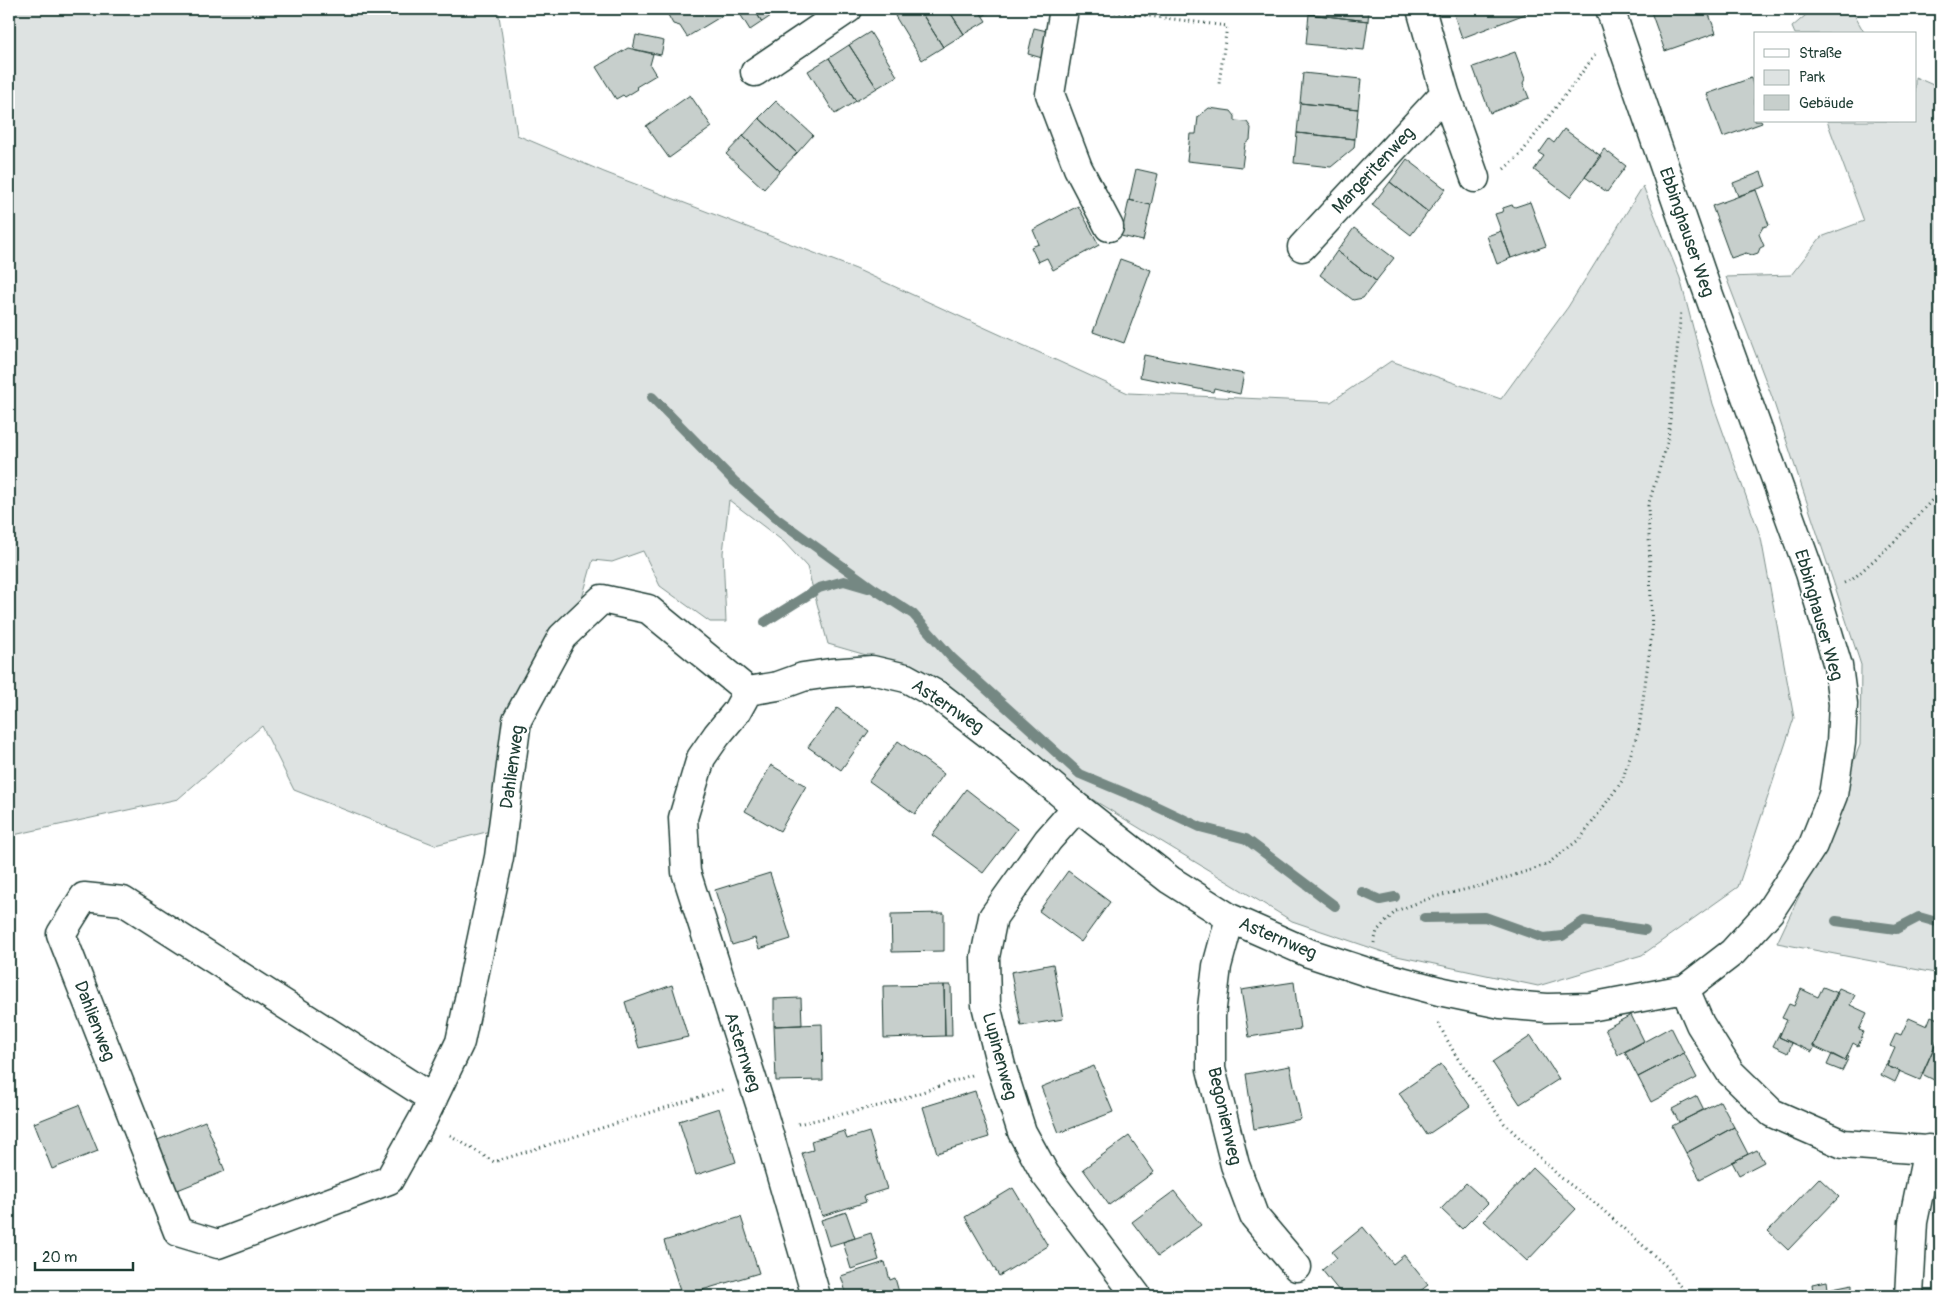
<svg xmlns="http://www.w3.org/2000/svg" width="1949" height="1305" font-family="Pangolin,sans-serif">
<rect width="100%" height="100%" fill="#fff"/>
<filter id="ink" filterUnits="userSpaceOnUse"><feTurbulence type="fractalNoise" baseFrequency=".02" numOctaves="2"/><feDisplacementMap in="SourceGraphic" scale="10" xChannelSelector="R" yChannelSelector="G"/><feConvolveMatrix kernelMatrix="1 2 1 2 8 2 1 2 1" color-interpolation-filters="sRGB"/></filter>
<g filter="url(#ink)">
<path fill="#dee3e2" stroke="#7e908b" d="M9,9H498L517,135L604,172L856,269L1128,393L1331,402L1391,361L1501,399L1568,307L1643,186L1680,278L1713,404L1761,538L1794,718L1738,887L1642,955L1538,986L1392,955L1292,921L1077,790L911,668L828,644L807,567L784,542L729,500L723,553L726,622H710L660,586L643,551L612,562L593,560L579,609L532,694L510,826L435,845L294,790L262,726L178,799L9,836Z
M1813,9H1851L1865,34H1795L1792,27Z
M1915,77L1940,88V974L1777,943L1807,879L1860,745L1861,665L1772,397L1726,277L1791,275L1821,237L1864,221L1827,121H1915Z"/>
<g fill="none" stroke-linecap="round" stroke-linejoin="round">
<path stroke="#758883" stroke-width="10" d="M652,397L734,481L776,518L874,589L913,614L952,658L1080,774L1147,802L1200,827L1246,839L1335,906
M765,622L819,588L844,581L868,588
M1362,892L1380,900L1395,897
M1424,918L1485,917L1544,938L1562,936L1584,921L1645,930
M1836,921L1896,929L1919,917L1940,923"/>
</g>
<path fill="#c7cfcc" stroke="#1f3d34" d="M667,9H722L725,14L687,37L680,26L673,24L667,13Z
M737,9H754L762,22L750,30Z
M754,9H770L774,14L762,22Z
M770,9H783L774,14Z
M907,9H919L943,47L922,60L895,16Z
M919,9H948L964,34L943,47Z
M948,9H978L986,21L964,34Z
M978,9H995L983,16Z
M1310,9H1369L1368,21L1309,14Z
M1452,9H1527L1525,14L1462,38Z
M1650,9H1707L1716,33L1665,51Z
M1309,14L1368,21L1364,50L1306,44Z
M1034,28L1047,31L1042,58L1028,54Z
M870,32L897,76L877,88L849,45Z
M636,35L664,41L661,55L633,49Z
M849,45L877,88L856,101L829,58Z
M628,48L653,54L650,65L656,75L636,87L638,89L625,97L623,95L616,99L596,67Z
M1515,52L1525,79L1523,83L1529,98L1490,113L1473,67Z
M829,58L856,101L835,114L808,71Z
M1303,73L1361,79L1358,109L1300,103Z
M1751,78L1755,91V121H1761L1762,123L1723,137L1707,94Z
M690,95L712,127L669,158L646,126Z
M776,101L813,135L797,153L759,118Z
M1300,103L1358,109L1355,139L1297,133Z
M1209,108L1231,111L1235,116V121L1247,122L1251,128L1250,140L1245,144L1242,167L1187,161L1190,134H1196L1198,117Z
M759,118L797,153L780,171L743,136Z
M1564,129L1601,156L1570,197L1534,170L1544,156L1539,153L1549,139L1554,143Z
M1297,133L1355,139L1354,148L1331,167L1294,163Z
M743,136L780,171L764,189L726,154Z
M1604,149L1626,166L1607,192L1585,177Z
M1407,159L1446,189L1428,212L1390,182Z
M1136,169L1158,174L1151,205L1129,200Z
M1761,172L1766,186L1738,196L1733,183Z
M1390,182L1428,212L1411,235L1372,205Z
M1756,190L1769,225L1763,227L1759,234L1764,246L1760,248L1758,253L1752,255L1746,253L1731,258L1712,206Z
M1129,200L1151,205L1143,241L1121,236Z
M1530,202L1546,246L1511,258L1495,214L1502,212L1503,208L1512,205L1515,207Z
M1078,206L1099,245L1053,270L1047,258L1038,262L1031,247L1039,244L1033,230Z
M1354,228L1394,258L1376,281L1337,251Z
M1501,231L1511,258L1497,264L1487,236Z
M1337,251L1376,281L1363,298L1353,300L1320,275Z
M1120,259L1151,270L1124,343L1093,332Z
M1144,355L1244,374L1240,394L1214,388L1213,392L1140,377Z
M837,708L869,731L841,770L808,747Z
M898,741L944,774L915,814L869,781Z
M771,765L806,786L780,831L745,811Z
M966,789L1017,829L983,873L932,835Z
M1068,871L1110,902L1081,942L1039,911Z
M770,873L791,939L759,949L755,938L732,945L715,890Z
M944,913V951L892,952L891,914Z
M1053,964L1063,1019L1021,1026L1011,972Z
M1294,982L1300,1029L1249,1037L1241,990Z
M672,985L688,1037L639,1048L625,1002Z
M944,985L945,1036L884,1038L883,986Z
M944,985H951L952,1036H945Z
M1823,987L1838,993L1813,1046H1815L1812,1052L1779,1037L1787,1020L1782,1018L1789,1004L1794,1006L1801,989L1818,997Z
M1839,988L1855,995L1850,1005L1867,1013L1859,1030L1864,1032L1858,1046L1853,1043L1845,1061L1813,1046Z
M801,998L802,1025L774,1026V999Z
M1631,1015L1644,1041L1618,1055L1605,1029Z
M1931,1016L1940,1020V1034L1920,1080L1887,1066L1895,1048L1890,1046L1896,1033L1901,1035L1909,1018L1927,1026Z
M822,1024L823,1080L776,1081L774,1026Z
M1671,1027L1684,1053L1638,1077L1625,1052Z
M1780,1032L1781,1033L1779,1037L1792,1043L1788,1053L1773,1046Z
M1940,1034V1083L1922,1074Z
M1531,1036L1559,1079L1520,1104L1492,1062Z
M1684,1053L1697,1078L1651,1102L1638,1077Z
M1832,1054L1845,1061L1847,1056L1849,1057L1842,1071L1827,1065Z
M1888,1061H1889L1887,1066L1900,1071L1895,1082L1881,1075Z
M1441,1064L1470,1106L1427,1135L1399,1093Z
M1094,1066L1113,1112L1059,1133L1041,1087Z
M1290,1066L1301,1119L1254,1129L1246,1074Z
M1940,1084V1095L1936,1093Z
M975,1091L989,1137L937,1153L923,1107Z
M1697,1096L1704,1110L1679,1122L1672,1109Z
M1720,1101L1734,1127L1686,1153L1672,1126Z
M79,1105L98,1151L52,1169L34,1123Z
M719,1108L736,1162L696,1175L679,1121Z
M205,1121L225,1171L175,1191L155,1141Z
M1734,1127L1748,1154L1700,1179L1686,1153Z
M844,1131L847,1139L869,1132L887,1189L864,1196L866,1202L822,1216L802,1153L813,1150L811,1141Z
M1129,1136L1154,1172L1109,1205L1083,1169Z
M1757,1150L1764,1162L1739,1175L1732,1162Z
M1533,1168L1576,1209L1527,1261L1484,1221Z
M1819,1178L1839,1197L1788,1250L1768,1231Z
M1466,1183L1488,1203L1462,1229L1441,1209Z
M1013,1188L1048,1246L999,1276L965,1217Z
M1174,1191L1201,1225L1158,1256L1132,1222Z
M846,1212L855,1238L829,1246L821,1220Z
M741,1217L759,1273L682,1296L664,1241Z
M1363,1227L1393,1264L1404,1255L1428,1285L1414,1296H1343L1322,1270L1337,1258L1332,1252Z
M871,1233L879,1260L851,1269L843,1242Z
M885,1262L890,1280L895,1278L900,1296H847L841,1276Z
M1827,1281L1828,1289L1852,1284V1296H1792L1813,1292L1812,1284Z"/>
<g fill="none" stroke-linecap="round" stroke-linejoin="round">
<defs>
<path id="street" d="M1064,9L1050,94L1078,168L1109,227
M1421,9L1445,93L1475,178
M1610,9L1705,284L1810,573L1838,666L1843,704L1841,743L1833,795L1813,845L1770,911L1733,952L1685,989L1700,1024L1730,1072L1772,1113L1843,1144L1940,1151
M755,72L848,9
M1302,247L1445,93
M1077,807L1048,840L993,917L985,957L986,1005L1001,1066L1022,1132L1045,1174L1137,1296
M1230,918L1217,966L1211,1016V1069L1235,1165L1254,1216L1297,1267
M433,1099L123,901L84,897L61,934L178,1232L218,1244L389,1180L423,1119L460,1042L499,857L517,720L562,637L602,599L648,609L748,691
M816,1296L761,1107L686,872L683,818L701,758L717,735L737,711L748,691L778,686L803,677L830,673L872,670L906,678L939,696L1008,749L1077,807L1170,880L1230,918L1309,953L1367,972L1439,991L1501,1004L1547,1008L1590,1007L1685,989
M1909,1296L1913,1222L1928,1149"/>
</defs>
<use href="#street" stroke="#1f3d34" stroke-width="31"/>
<path stroke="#1f3d34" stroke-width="3" stroke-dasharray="1 4" stroke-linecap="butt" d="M1095,9L1227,26L1219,84
M1504,169L1520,155L1595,55
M1844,583L1853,579L1895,541L1940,491
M1374,943L1377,931L1396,911L1430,898L1484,885L1546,865L1581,838L1622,781L1639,729L1652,633L1648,506L1668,440L1681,311
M1438,1023L1456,1056L1504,1123L1560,1177L1596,1204L1666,1266L1687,1296
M798,1124L887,1104L972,1075
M450,1135L494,1162L725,1089"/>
<use href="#street" stroke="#fff" stroke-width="28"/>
</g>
</g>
<g text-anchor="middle" stroke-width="4.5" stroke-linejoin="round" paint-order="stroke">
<g font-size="18" fill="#1f3d34" stroke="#fff">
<text transform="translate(1373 170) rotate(-47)" y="6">Margeritenweg</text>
<text transform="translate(1687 232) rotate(71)" y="6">Ebbinghauser Weg</text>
<text transform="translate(1819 615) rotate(74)" y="6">Ebbinghauser Weg</text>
<text transform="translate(948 706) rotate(34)" y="6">Asternweg</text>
<text transform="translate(512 767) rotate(-82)" y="6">Dahlienweg</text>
<text transform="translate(1278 938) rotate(23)" y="6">Asternweg</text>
<text transform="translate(95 1021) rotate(69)" y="6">Dahlienweg</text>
<text transform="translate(743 1052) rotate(72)" y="6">Asternweg</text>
<text transform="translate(1000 1056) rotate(75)" y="6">Lupinenweg</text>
<text transform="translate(1225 1116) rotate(77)" y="6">Begonienweg</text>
</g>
</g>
<rect width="1949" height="1305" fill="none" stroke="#fff" stroke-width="30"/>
<rect x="15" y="15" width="1919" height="1275" fill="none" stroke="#1f3d34" stroke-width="2" filter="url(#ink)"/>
<rect x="1754" y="32" width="162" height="90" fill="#ffffff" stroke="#a5b1ae"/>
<rect x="1764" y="49" width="25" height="8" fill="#ffffff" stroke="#a5b1ae"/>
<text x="1799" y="58" font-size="15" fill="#1f3d34">Straße</text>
<rect x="1764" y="70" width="25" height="15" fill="#dee3e2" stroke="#a5b1ae"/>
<text x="1799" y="82" font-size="15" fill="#1f3d34">Park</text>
<rect x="1764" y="95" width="25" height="15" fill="#c7cfcc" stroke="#a5b1ae"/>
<text x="1799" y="108" font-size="15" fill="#1f3d34">Gebäude</text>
<path d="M35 1262v8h98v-8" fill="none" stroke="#1f3d34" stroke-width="2.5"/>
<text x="42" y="1262" font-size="15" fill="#1f3d34" stroke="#ffffff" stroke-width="4" paint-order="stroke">20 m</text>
</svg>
